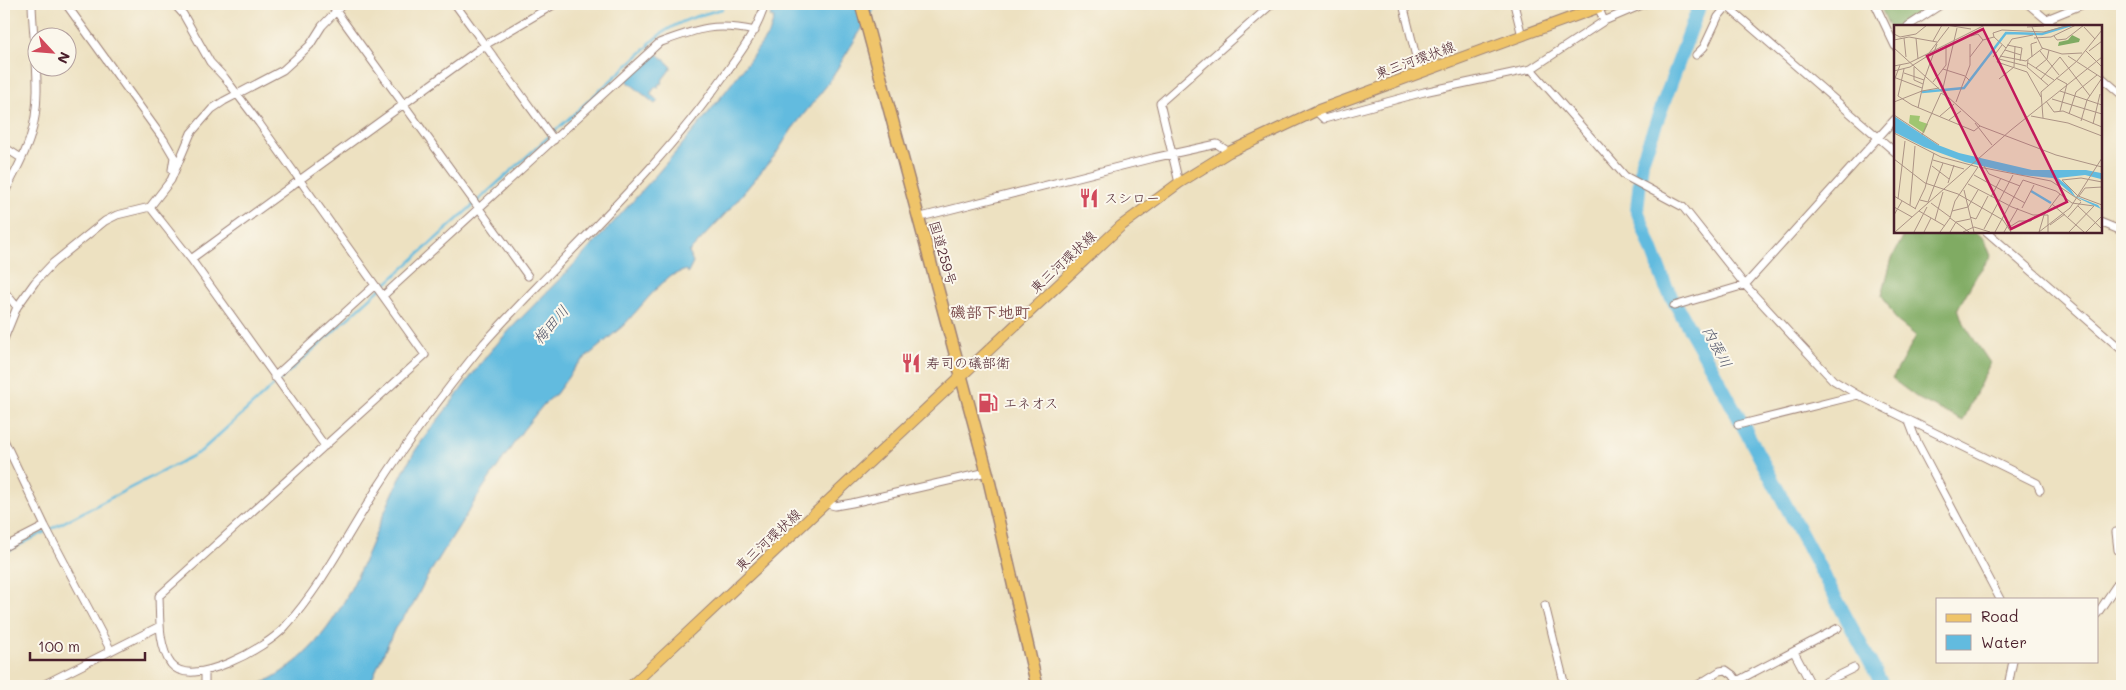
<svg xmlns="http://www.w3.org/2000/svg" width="2126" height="690" font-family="Mali,'Klee One',sans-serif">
<rect width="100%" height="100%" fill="#fbf7ec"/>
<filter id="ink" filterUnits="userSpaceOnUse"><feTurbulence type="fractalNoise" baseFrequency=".02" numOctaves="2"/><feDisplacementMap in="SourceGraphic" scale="10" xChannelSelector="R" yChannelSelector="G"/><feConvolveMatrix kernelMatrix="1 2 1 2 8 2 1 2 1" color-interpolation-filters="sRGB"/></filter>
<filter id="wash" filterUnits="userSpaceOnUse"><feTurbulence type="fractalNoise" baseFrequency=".0096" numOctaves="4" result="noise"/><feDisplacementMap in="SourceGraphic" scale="20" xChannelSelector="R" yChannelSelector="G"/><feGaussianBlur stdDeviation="1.12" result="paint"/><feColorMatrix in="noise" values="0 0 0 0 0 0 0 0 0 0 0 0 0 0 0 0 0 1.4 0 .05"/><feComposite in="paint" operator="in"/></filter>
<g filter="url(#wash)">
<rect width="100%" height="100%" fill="#ede1c1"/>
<path fill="#80ab63" stroke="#656547" d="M1879,4H1936L1902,26H1895V31L1892,33Z
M1906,231H1974L1984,238L1991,256L1977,275L1958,308L1963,323L1990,363L1963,421L1919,399L1892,379L1916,336L1897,321L1882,295L1892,258Z"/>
<path fill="#62bbdf" stroke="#566d85" d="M787,4H877L827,85L792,129L776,154L729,210L689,252L693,263L688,273L686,270L670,276L656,289L624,325L576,366L556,394L544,404L523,430L483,488L426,579L413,605L395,628L369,686H256C355,642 364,535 415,451C425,436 437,421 448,407C462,389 475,370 489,353C518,319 552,288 583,255C650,184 713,112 770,32L774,18L770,17L771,14L784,12Z
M658,54L672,67L662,80L663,81L661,84L659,83L658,88L656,86L650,94L658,101L655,104L626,80L651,57Z"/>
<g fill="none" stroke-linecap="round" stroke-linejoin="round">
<path stroke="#62bbdf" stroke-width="2.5" d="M649,44C669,24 695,16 722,9
M4,553L200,452L650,45"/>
<path stroke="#62bbdf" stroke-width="14" d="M1700,4L1642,161L1637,210L1666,287L1713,370L1883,686"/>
</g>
</g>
<g filter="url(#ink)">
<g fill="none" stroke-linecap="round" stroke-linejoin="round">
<defs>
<path id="minor" d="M66,4L164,140L174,157L172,170
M174,4L183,14L210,62L225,78L259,123L425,355L159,596C160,617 158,646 171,664C191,690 267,647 284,628C322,586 348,534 378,487C410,437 446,390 484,343C507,317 532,292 556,267C614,207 675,146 723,77C740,53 757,32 765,4
M331,4L528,276
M455,4L554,140
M1403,4L1420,73
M1514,4L1522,36
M1875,4L1895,46
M2028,4L2054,26
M1727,6L1895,152
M2047,19L2084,4
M1604,21L1644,4
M1908,26L1942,4
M1696,55L1704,47L1718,17L1729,4
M1531,69L1625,176L1683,207L1745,285L1819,365L1833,380L1858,395L2037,483L2040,490
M2100,76L2122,95
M1316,111L1324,119L1424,92L1531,69L1604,21L1597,4
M4,147L21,158
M1179,183L1160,103L1272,4
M4,194C13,176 24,157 30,138C44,96 33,47 32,4
M150,207L191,259L325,446
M917,218L1153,158L1217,144L1229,152
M2100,222L2122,231
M1986,231L2122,350
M191,259L485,45L555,4
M4,291L17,307
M383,296L659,43C697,29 714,22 755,31
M1674,306L1745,285L1895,119
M4,339L17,307L35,282L53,263L105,221L117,215L150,207L171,180L191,133L212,109L224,101L283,70L294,60L310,45L322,26L343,4
M274,377L375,285
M1908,419L1916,440L2000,599
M1738,425L1858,395
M4,440L45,526L111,651
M827,504L835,506L852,503L987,472
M2116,532L2118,550L2122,554
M4,547L45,526
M1545,605L1565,686
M2097,614L2122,577
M1794,652L1812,686
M1737,681L1838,628
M41,686L160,626
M205,686V675
M1696,686L1720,671L1726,670L1733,675L1741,686
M1817,686L1854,668
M2008,686L2013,661"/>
<path id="primary" d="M631,686L1121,226L1179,183L1229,152L1316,111L1608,4"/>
<path id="trunk" d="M861,4L987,472L1037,686"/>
</defs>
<use href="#minor" stroke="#9c8076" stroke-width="9"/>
<use href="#primary" stroke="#9c8076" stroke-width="12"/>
<use href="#trunk" stroke="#9c8076" stroke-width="14"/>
<use href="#minor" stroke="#fff" stroke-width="7"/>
<use href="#primary" stroke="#efc469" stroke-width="10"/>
<use href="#trunk" stroke="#efc469" stroke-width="11"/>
</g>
</g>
<defs>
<symbol id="restaurant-bare" viewBox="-9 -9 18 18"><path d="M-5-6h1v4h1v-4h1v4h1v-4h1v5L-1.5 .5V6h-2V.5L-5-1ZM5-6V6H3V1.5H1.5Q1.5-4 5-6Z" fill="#d1495b" stroke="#fbf7ec" stroke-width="2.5" paint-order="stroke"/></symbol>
<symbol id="fuel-bare" viewBox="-9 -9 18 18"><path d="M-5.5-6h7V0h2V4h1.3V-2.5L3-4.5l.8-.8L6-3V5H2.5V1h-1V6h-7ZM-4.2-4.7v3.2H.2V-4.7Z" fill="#d1495b" stroke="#fbf7ec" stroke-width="2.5" paint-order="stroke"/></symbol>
</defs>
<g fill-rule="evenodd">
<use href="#restaurant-bare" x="1075" y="184" width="28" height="28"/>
<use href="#restaurant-bare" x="897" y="349" width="28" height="28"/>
<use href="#fuel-bare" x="974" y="389" width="28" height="28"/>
</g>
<g text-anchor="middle" stroke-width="4" stroke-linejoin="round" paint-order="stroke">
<g font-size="14" fill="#4a1f2b" stroke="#fbf7ec">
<text transform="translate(1415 60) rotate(-20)" y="5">東三河環状線</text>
<text transform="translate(943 253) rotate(74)" y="5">国道259号</text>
<text transform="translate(1063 262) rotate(-43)" y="5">東三河環状線</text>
<text transform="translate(768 540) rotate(-43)" y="5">東三河環状線</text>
</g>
<g font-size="14" fill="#4a1f2b" stroke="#fbf7ec" text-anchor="start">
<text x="1104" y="203">スシロー</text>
<text x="926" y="368">寿司の礒部衛</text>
<text x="1003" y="408">エネオス</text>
</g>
<g font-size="15" font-style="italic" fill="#52566a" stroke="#fbf7ec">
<text transform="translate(551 325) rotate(-49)" y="5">梅田川</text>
<text transform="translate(1717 347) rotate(62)" y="5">内張川</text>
</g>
<g font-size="16" font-weight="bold" fill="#7d4f4f" stroke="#fbf7ec">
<text x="990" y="318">磯部下地町</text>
</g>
</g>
<g transform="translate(1894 25)">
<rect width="208" height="208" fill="#ede1c1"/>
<path d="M16,90L26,91L25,96L34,99L30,108L15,98Z" fill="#a0c671"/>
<path d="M178,10L186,14L185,17L164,21L165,17L174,15Z" fill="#80ab63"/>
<path d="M0,91L44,120L65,128L138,145H192L207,148V154L191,150L164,153L176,163L181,171L204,180L207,184L180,171L159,153L127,150L71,137L30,122L0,107Z" fill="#62bbdf"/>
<path fill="none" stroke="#62bbdf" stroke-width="2.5" d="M28,67L70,63L112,8L148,9L177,0M137,166L157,178"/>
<path fill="none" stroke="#ac9385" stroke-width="1" d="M52,0L77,4M133,2L150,1M138,2L148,23L168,29L188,28M190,2L201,14M0,9L6,12L22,9L33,0M139,10L118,14L103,37L133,47L147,72M77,11L84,9L89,15M160,11L163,15L172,14L190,0M100,12L112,23M10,13L12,32M22,13L24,34M140,13L157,12L182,0M0,15L15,12L43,17M39,16L48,0M113,20L128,23L126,36M0,23L86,101L162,130L208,142M111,25L127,30M191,25L208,42M146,26L165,50M195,26L208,16M106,31L132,36L149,23M174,31L208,53M76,32L89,15L100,12L99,8L108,5L150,7L176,0M99,32L108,20M138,32L137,19L143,17M166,32L196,71M105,34L132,41M134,35L133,42L155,61M134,38L160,55M0,41L15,38L91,0M20,42V55L29,59M142,43L153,34L155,25M10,44L4,71L18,80L80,106L86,101M49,44L71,51L76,56M0,46L16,42L32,32L55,2M10,48L30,55M2,53L28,63M162,53L173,59L166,86M105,54L120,42L121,21M147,54L166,32M0,56L6,40M39,57L52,40V20M49,63L63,3M166,66L208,80M158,74L208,89M152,76L160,87L169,86L208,102M0,77L28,66L45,63M62,77L76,40V19M24,83L30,55L43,19M175,89L182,67L203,50M0,90L45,120M46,91L60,79M137,91L174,98L208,111M149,93L147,67L183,36L208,5M55,95L67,86M187,96L193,75L208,53M81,98L98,120M199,99L206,69M0,108L47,132L84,142L61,176L56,193M28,110L47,68L55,73M0,134L31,158L64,169L109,195L117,207M39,135L70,144M38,141L55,154M90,141L95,149L126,161M85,142L157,156L187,176M80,150L131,178M208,157L187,153L168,155L184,171L208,180M54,158L60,140M74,159L118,182L139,190H154M70,165L80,207M0,171L22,184M185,171L191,163L208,162M97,172L107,153M4,174L11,116M26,175L34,177L49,138M37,178L56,192M158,179L190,207M16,180L21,121M184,181L208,204M0,182L18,192M128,183L140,160M21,184L31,163L40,128M25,186L51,201M58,186L74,182L84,165M0,190L8,176M154,190V207M76,192L82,194L94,171M174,192L187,177M41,195L49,167M156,200L171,189M114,203L125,196H137L141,191M90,204L119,150M1,207L117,105L208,32M20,207L33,182M30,207L37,193M46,207L56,193L75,207M56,207L62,197L76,194M69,207L80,202L96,207M101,207L129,155L162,166L178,178L200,181L175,207M110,207L124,183M145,207L150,190L166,169M145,207L176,183L208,133M192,207L208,191"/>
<path fill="#c2185b" fill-opacity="0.15" stroke="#c2185b" stroke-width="2.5" d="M89,4L173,177L117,204L33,31Z"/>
<rect width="208" height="208" fill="none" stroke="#4a1f2b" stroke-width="2.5"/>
</g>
<rect width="2126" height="690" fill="none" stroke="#fbf7ec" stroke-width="20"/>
<rect x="1936" y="598" width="162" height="65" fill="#fbf7ec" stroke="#b4a19f"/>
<rect x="1946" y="614" width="25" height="8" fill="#efc469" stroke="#b4a19f"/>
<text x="1981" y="622" font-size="15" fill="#4a1f2b">Road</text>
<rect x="1946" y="635" width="25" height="15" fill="#62bbdf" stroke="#b4a19f"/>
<text x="1981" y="648" font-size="15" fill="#4a1f2b">Water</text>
<g transform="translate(52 52) rotate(116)"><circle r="24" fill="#fbf7ec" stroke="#b4a19f"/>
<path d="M0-4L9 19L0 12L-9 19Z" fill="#d1495b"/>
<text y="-8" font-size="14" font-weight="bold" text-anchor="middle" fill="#4a1f2b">N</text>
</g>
<path d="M30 652v8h115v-8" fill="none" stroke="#4a1f2b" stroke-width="2.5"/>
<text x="38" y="652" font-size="15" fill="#4a1f2b" stroke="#fbf7ec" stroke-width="4" paint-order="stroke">100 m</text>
</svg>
